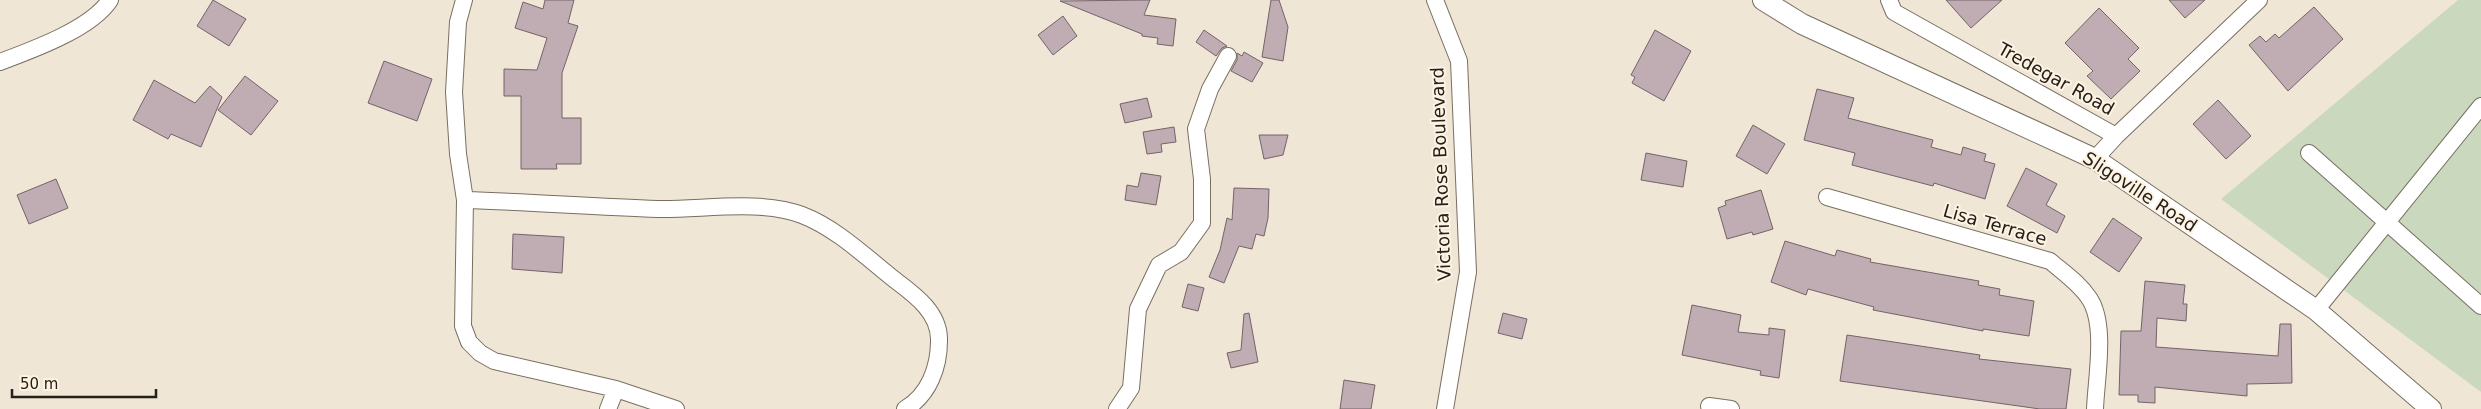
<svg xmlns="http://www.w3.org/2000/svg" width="2481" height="409" font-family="'DejaVu Sans',sans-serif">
<rect width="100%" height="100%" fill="#f0e6d6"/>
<path fill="#cad8bd" d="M2458,0H2481V392L2221,199Z"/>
<path fill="#c0acb3" stroke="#746369" d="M213,0L246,19L229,46L197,26Z
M545,0H574L568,23L578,26L562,73V118H581V164H556L557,169H521V96H504V69L537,70L547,38L515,28L523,2L543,9Z
M1150,0L1144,15L1176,19L1173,46L1157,44L1158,38L1142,36V34L1060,1Z
M1271,0H1279L1288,27L1283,61L1262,57Z
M1946,0H2002L1971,28Z
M2169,0H2205L2185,18Z
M2314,7L2343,39L2288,91L2249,45L2260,36L2266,42L2275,34L2279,38Z
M2099,8L2139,48L2128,59L2140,71L2111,99L2087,76L2093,71L2065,43Z
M1063,16L1077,36L1053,55L1038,35Z
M1204,30L1227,46L1222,48L1216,56L1196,42Z
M1655,30L1691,51L1664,101L1632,83L1635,77L1631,75Z
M1244,52L1263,63L1252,82L1231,71L1237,60V53L1242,56Z
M384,61L432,79L417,121L368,103Z
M245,76L278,101L251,135L218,110Z
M154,80L195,103L210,86L222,97L201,147L171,134L168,139L133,120Z
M1817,89L1854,98L1848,118L1933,140L1931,147L1961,155L1963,147L1986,154L1984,161L1995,164L1985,199L1934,183L1933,186L1852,165L1855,153L1804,140Z
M1147,98L1152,117L1125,123L1120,104Z
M2218,100L2251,136L2226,159L2193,124Z
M1753,125L1785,144L1767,174L1736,156Z
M1174,127L1176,142L1161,144L1162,152L1147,154L1143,132Z
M1259,135H1288L1283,155L1264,159Z
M1646,153L1687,161L1683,187L1641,180Z
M2026,168L2057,184L2046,205L2065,216L2057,233L2007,206Z
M1141,173L1161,176L1156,205L1125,200L1127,185L1138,187Z
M56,179L68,208L29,224L17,195Z
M1234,188L1269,189L1268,218L1264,236L1256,234L1252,249L1239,246L1224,283L1209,277L1220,250L1227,218L1232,220Z
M1761,190L1773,229L1753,235L1752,232L1727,239L1718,208L1726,205L1725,201Z
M2113,218L2142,238L2119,272L2090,252Z
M513,234L564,237L562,273L512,269Z
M1785,241L1835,256L1837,250L1871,259L1870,262L1979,281L1978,285L2000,289L1999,295L2034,301L2029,336L1983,329V331L1873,310L1874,307L1808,289L1806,295L1771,282Z
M2145,281L2185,285L2183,304H2187L2186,321L2157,318L2156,347L2278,356L2280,324H2291L2292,383L2247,384V396L2155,387V403L2138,402V395H2119L2121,331H2141Z
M1188,284L1204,288L1198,311L1182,307Z
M1692,305L1741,315L1738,332L1769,335V328L1785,330L1779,378L1760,375L1761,371L1682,355Z
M1249,313L1258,362L1231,368L1227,353L1241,350L1244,314Z
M1503,313L1527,319L1522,339L1498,333Z
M1847,335L1980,355L1979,359L2071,369L2066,409H2040L1840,381Z
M1344,380L1375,385L1371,409H1340Z"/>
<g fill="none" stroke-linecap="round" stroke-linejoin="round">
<defs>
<path id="minor" d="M464,0L458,22L454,92L458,154L465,200L463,326L469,342L480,353L494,361L616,389L676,409
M1435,0L1459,61L1468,272L1445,409
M1889,0L1894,12L2116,136L2259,0
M0,62C32,50 91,29 110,0
M2309,153L2481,306
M2095,159L2116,136
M1827,197L2050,261C2064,273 2079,283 2089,298C2107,324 2096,379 2095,409
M465,200C530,202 594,207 658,209C702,210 760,199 802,215C836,228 866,257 895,280C915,295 940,313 939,341C939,367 929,395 905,409
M2316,310L2481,106
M1709,406L1731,409
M608,409L616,389
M1117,409L1131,388L1138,309L1159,265L1181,252L1202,223V179L1196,129L1210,89L1228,56"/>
<path id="tertiary" d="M1763,0L1802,24L2095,159L2316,310L2431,409"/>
</defs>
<use href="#minor" stroke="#786f61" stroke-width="18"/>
<use href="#tertiary" stroke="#786f61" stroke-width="22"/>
<use href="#minor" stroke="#fff" stroke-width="16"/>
<use href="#tertiary" stroke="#fff" stroke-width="20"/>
</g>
<g text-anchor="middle" stroke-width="4" stroke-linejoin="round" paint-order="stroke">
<g font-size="18" fill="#24201a" stroke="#fef3e3">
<text transform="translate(2056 79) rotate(29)" y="6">Tredegar Road</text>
<text transform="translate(1441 174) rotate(-92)" y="6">Victoria Rose Boulevard</text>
<text transform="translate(2140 192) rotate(33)" y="6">Sligoville Road</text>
<text transform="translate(1995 225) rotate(16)" y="6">Lisa Terrace</text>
</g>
</g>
<path d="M12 389v8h144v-8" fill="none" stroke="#24201a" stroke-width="2.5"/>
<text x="20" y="389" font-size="15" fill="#24201a" stroke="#fef3e3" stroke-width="4" paint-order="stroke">50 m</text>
</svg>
